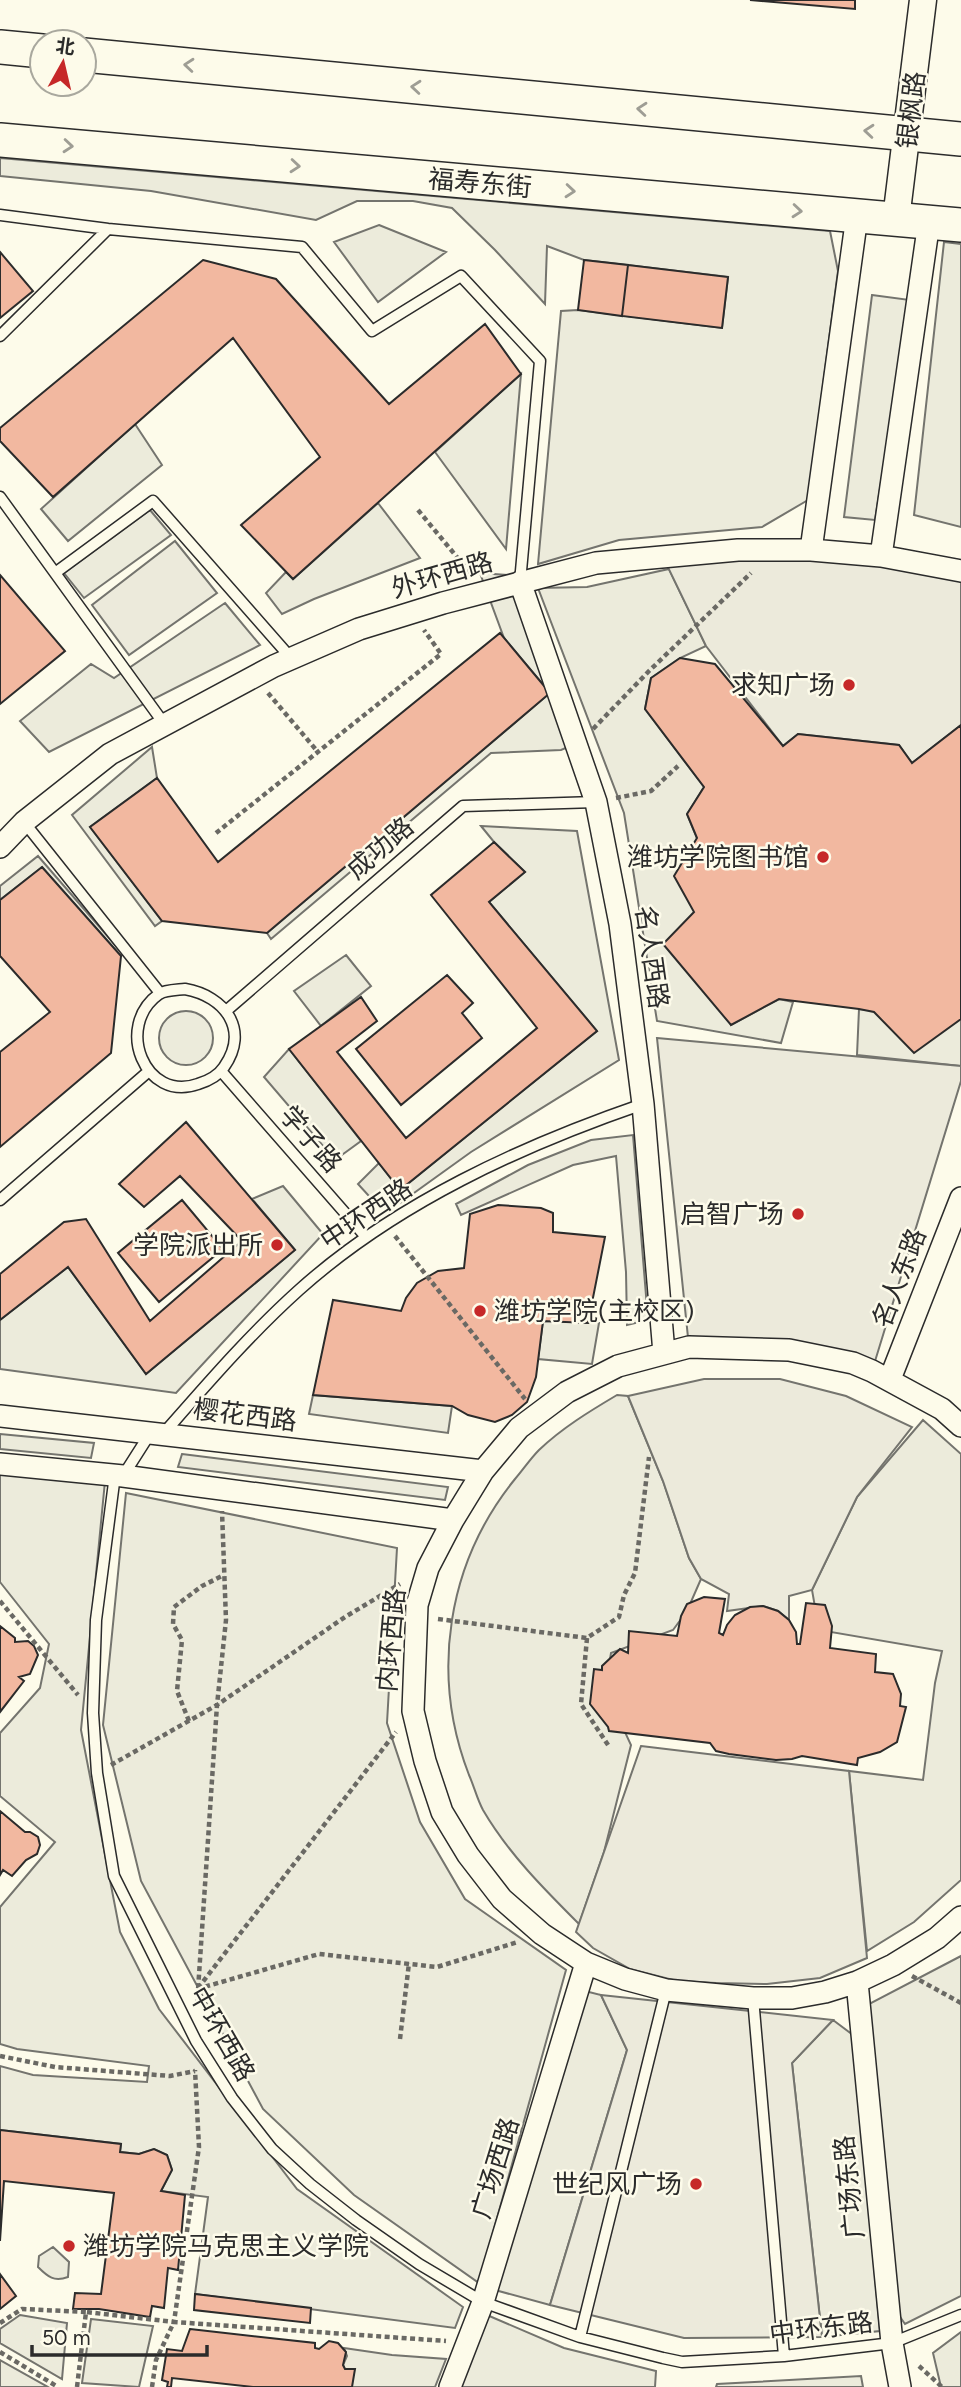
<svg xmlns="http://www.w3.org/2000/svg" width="961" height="2387" font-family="Figtree,'Noto Sans SC',sans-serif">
<rect width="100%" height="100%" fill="#fdfbea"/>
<path fill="#ecebdb" stroke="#74746e" stroke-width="2" d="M0,158L830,231L838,271L808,500L762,527L619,540L538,564L561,311L578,310L722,328L728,277L584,260L547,246L545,304L495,250L452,208L413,201H357L316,220L151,191L0,176Z
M379,225L446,252L378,302L334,242Z
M944,242L961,244V527L914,515Z
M872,295L910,300L875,520L844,517Z
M521,374L506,549L435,452Z
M135,424L162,465L68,541L41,509Z
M378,503L420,558L314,599L282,614L266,593L286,572L293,579Z
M150,510L171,535L84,598L64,573Z
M669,569L706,646L680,658L651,678L645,709L704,787L687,814L697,838L694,912L731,1025L779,999L793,1002L781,1043L657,1021L624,813L538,588L587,587Z
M480,573L507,575L549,670L573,745L561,750L491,753L271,939L267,933L550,693L504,638Z
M225,603L260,645L49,752L20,721L91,664L114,678Z
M152,747L157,778L90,827L162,921L155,926L72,815Z
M481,826L577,831L619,1060L471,1152L400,1203L392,1197L378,1206L358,1184L379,1163L400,1190L597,1031L489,902L525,872L494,842Z
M38,856L123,954L121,956L42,867L0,900V886Z
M346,955L371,986L321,1026L294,991Z
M859,1009L961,1019V1066L857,1055Z
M159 1038a27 27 0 1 1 54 0a27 27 0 1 1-54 0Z
M289,1049L361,1141L335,1160L264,1077Z
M633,1135L648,1320L627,1325L626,1272L616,1156L573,1165L461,1215L456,1204L528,1165L591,1140Z
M283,1186L323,1234L176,1393L0,1369V1320L68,1267L146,1374L295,1250L252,1199Z
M543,1321L599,1323L592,1364L538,1359Z
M313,1395L452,1406L448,1433L309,1414Z
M617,1395L628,1396L663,1481L689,1558L701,1579L687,1611L673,1630L611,1653L605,1689L631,1745L604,1852L579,1924C544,1889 508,1853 483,1810C477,1799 474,1786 469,1775C430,1674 447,1563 515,1479C523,1470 530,1459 539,1450C562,1428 590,1411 617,1395Z
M923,1420L961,1454V1880L914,1922L867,1951L849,1771L923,1780L935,1683L942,1651L819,1630L812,1590L857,1497Z
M0,1434L94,1443L91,1458L0,1449Z
M182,1454L448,1487L445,1500L178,1467Z
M0,1472L105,1481L81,1730L120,1932L159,2009L297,2189L463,2307L455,2328L195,2294L208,2197L161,2191L172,2170L167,2155L154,2149L139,2154L120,2152L121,2144L0,2130V2066L33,2075L147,2082L149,2066L17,2049L0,2044V1907L55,1842L0,1796V1733L40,1688L49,1644L0,1582Z
M126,1493L397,1548L387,1723L420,1822L465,1899L566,1970L479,2283L354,2195L263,2109L141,1881L103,1725Z
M961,1956V2296L905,2324L896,2311L869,2004Z
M585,1991L601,1995L627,2050L550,2305L495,2290Z
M833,2020L853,2035L880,2331L822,2337L792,2063Z
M53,2247L69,2262L68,2277C54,2282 48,2277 38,2267L39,2256Z
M20,2315L67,2323L62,2379L0,2343V2329Z
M487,2315L564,2348L656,2371L655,2387H458Z
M91,2319L153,2326L139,2387L82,2383Z
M961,2332V2387H941L933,2353Z
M344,2348L392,2355L446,2359L435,2387H352L343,2365L347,2356Z
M0,2360L48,2387H0Z
M861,2376L863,2387H716L717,2384Z"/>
<path fill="#eceadb" stroke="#74746e" stroke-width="2" d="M175,541L217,593L129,655L92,605Z
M738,550L961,571V725L912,763L899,745L798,734L783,746L706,646L662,555Z
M657,1038L961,1066V1081L872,1371L689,1347Z
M704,1379H780L846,1396L912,1427L857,1497L812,1590L789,1596V1620L778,1611L763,1606L727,1611L729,1594L701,1579L689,1558L663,1481L628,1396Z
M641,1746L849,1771L867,1958L820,1978L767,1984L716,1983L677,1981L630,1969L593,1948L576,1932Z
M601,1995L833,2020L792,2063L822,2337L684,2338L550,2305L627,2050Z"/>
<path fill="#f2b8a0" stroke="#2b2b2b" stroke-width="2" d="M750,0H855V9Z
M0,252L33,291L0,318Z
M203,260L276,279L389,404L485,324L521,374L293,579L241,525L320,457L233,338L53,497L0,441V428Z
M584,260L628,265L622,316L578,310Z
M628,265L728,277L722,328L622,316Z
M0,575L65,651L0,704Z
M500,633L550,693L267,933L162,921L90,827L157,778L218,862Z
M680,658L715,664L783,746L798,734L899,745L912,763L961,725V1019L914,1053L874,1012L859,1009L779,999L731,1025L663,944L694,912L674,876L697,838L687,814L704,787L645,709L651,678Z
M494,842L525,872L489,902L597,1031L400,1190L289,1049L361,997L377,1021L337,1052L406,1138L537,1028L431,895Z
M42,867L121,956L111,1053L0,1147V1052L50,1012L0,956V900Z
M447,975L473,1003L462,1013L482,1038L401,1105L356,1049Z
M186,1122L295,1250L146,1374L68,1267L0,1320V1274L64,1222L86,1219L150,1321L242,1241L180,1176L144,1207L119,1184Z
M182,1200L223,1249L159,1302L118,1253Z
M498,1205L541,1208L553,1213V1232L605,1237L588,1323L543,1321L536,1377L527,1402L512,1415L495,1422L468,1415L452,1406L313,1395L333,1300L401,1311L406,1298L417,1283L438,1271L464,1268L470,1214Z
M704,1597L725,1599L719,1633L723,1635L727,1625L735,1615L750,1607L763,1606L778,1611L789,1620L796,1632L797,1644H800L806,1603L825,1605L832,1626L830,1648L876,1654L875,1672L893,1674L901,1694L900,1706L906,1707L897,1742L880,1752L858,1758L857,1765L802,1756L792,1759L776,1760L729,1754L716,1751L710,1743L609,1731L608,1727L590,1704L594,1669L602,1670V1666L620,1649L628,1653L629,1631L677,1636L681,1616L687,1604Z
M0,1626L15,1638V1642L28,1641L34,1646L38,1655L30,1674L19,1677L24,1681L0,1712Z
M0,1811L25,1832H30L38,1837L40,1845L37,1854L26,1860L12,1876L3,1870L0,1875Z
M0,2130L121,2144L120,2152L139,2154L154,2149L167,2155L172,2170L161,2191L185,2195L178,2270L168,2268L164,2308L152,2306L150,2317L99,2309H73L75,2293L101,2294L114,2193L4,2181L0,2241Z
M0,2274L16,2296L0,2309Z
M195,2294L311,2308L310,2323L194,2310Z
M190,2329L315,2343V2348L319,2349L329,2341L338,2343L346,2352L343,2365L345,2369H355L352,2387H253L172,2378L171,2387H167L168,2382L162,2380L167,2349L182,2351Z"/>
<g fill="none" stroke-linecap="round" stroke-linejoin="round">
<defs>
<path id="service" d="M0,215L108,229L302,247L372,331L461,276L540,361L520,582
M0,336L108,229
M0,497L165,725
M55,573L153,501L291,658
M24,822L160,993
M185,989C225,996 250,1030 224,1067C218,1076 208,1081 198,1084C145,1103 114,1026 159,994C165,990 177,990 185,989Z
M226,1011L463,806L596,802
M221,1071L366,1237
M0,1200L149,1071
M164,1433C207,1384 250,1334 299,1290C396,1203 521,1146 643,1104
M115,1475L96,1620L93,1713L97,1773L114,1876L196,2041L232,2098L272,2149L310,2184L356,2220L419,2264L483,2302L580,2337L663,2358L682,2362L784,2356L892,2343L961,2315
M123,1476L151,1432
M753,1998L784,2356
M580,2337L666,1990"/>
<path id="minor" d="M811,550L857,216
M881,556L929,222
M520,582L596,802L620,924L643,1104L664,1353
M0,847L24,822L110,754L274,666L359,629L443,603L596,563L738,550H811L881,556L961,571
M890,1379L961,1198
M0,1416L483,1471
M961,1426L942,1409L872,1371L853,1363L789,1350L689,1347L618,1366L567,1392L519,1428L483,1471L453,1520L428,1568L417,1605L413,1711L425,1761L442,1812L468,1855L502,1899L542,1934L586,1963L625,1979L666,1990L753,1998H792L825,1992L857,1982L893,1965L937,1938L961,1917
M0,1464L123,1476L453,1520
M857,1982L892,2343L900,2387
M450,2387L483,2302L586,1963"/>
<path id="tertiary" d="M896,219L923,0"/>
<path id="primary" d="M0,47L42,51
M84,55L961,139
M0,140L961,225"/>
</defs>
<use href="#service" stroke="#2b2b2b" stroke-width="13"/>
<use href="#minor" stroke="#2b2b2b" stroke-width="24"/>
<use href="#tertiary" stroke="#2b2b2b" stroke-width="29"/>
<use href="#primary" stroke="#2b2b2b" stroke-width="36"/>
<path stroke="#6a6964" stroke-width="4.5" stroke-dasharray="5 3.5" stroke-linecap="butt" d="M418,510L471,574
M268,693L318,752
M593,729L649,671L751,573
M616,798L651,791L678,766
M216,833L441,654L424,630
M395,1236L525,1399
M0,1601L78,1695
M438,1619L587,1638L619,1617L624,1595L635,1573L649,1457
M587,1638L581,1704L610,1748
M189,1721L177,1691L182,1640L173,1624L174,1607L202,1586L224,1575
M111,1765L217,1705L345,1617L400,1584
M912,1976L961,2003
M198,1988L396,1732
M197,1989L319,1954L437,1967L518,1942
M197,2005L217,1705L226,1620L222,1511
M400,2039L409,1963
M0,2056L55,2067L170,2076L195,2071
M0,2323L22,2309L86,2312
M0,2352L58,2387
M919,2366L942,2387
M77,2387L86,2312L174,2322L199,2147L195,2070
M152,2387L156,2360L174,2322L446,2341"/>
<use href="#service" stroke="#fdfbea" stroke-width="10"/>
<use href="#minor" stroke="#fdfbea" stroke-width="21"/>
<use href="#tertiary" stroke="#fdfbea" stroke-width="26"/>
<use href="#primary" stroke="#fdfbea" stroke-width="33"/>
</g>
<defs><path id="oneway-chevron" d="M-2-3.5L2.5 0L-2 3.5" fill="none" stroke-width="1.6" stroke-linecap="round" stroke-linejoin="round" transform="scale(1.75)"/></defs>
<g stroke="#9e9d94">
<use href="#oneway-chevron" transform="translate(189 65) rotate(-175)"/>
<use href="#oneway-chevron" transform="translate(416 87) rotate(-175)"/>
<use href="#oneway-chevron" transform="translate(642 109) rotate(-175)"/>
<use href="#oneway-chevron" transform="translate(869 131) rotate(-175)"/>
<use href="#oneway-chevron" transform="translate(68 146) rotate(5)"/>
<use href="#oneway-chevron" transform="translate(295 166) rotate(5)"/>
<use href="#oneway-chevron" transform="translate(570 191) rotate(5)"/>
<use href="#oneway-chevron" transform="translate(797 211) rotate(5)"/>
</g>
<g fill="#c62828" stroke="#fdfbea" stroke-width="2.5">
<circle cx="849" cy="685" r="7"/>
<circle cx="823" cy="857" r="7"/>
<circle cx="798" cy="1214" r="7"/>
<circle cx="277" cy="1245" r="7"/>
<circle cx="480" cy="1311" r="7"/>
<circle cx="696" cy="2184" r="7"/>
<circle cx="69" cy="2246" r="7"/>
</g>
<g text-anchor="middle" stroke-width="5" stroke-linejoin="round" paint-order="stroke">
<g font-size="26" fill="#2b2b2b" stroke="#fdfbea">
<text transform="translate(911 110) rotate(-83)" y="9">银枫路</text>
<text transform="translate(480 183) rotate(5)" y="9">福寿东街</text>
<text transform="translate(442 575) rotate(-16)" y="9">外环西路</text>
<text transform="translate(380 848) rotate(-41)" y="9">成功路</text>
<text transform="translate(652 957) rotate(82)" y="9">名人西路</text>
<text transform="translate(311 1139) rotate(49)" y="9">学子路</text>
<text transform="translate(366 1214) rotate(-34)" y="9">中环西路</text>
<text transform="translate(899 1278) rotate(-69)" y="9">名人东路</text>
<text transform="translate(245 1415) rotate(7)" y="9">樱花西路</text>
<text transform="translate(391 1640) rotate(-85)" y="9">内环西路</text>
<text transform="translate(222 2034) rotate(60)" y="9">中环西路</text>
<text transform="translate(495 2168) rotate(-73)" y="9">广场西路</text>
<text transform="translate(849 2187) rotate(-96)" y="9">广场东路</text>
<text transform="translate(821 2328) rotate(-7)" y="9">中环东路</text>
</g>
<g font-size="26" fill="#2b2b2b" stroke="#fdfbea" text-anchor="end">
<text x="835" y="694">求知广场</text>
<text x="809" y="866">潍坊学院图书馆</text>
<text x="784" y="1223">启智广场</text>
<text x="263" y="1254">学院派出所</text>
<text x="494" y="1320" text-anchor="start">潍坊学院(主校区)</text>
<text x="682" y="2193">世纪风广场</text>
<text x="83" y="2255" text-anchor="start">潍坊学院马克思主义学院</text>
</g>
</g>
<g transform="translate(63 63) rotate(8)"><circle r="33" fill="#fdfbea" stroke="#a9a89e" stroke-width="2"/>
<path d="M0-5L12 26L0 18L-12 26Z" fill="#c62828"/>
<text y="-10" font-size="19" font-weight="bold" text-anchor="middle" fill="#2b2b2b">北</text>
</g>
<path d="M32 2345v10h175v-10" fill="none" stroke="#2b2b2b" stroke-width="3.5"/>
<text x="42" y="2345" font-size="21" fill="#2b2b2b" stroke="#fdfbea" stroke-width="5" paint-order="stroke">50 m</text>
</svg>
